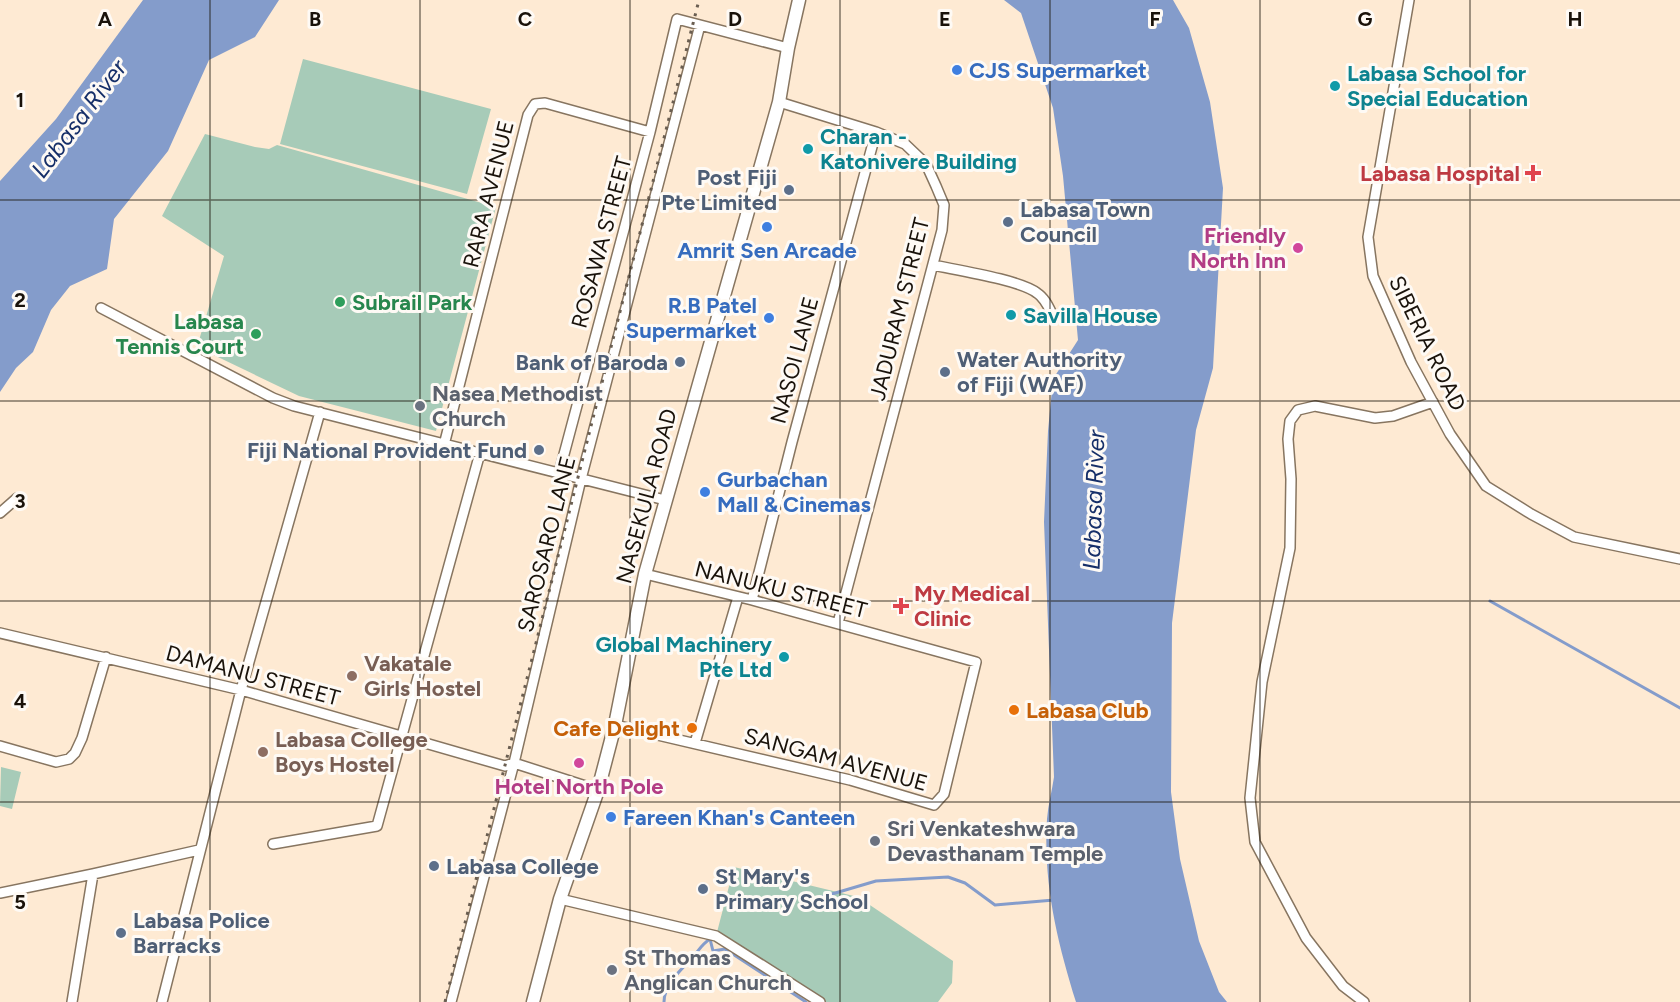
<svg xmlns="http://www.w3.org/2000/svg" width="1680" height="1002" font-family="Figtree,sans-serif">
<rect width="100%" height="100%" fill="#feead3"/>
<path fill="#a7cbb8" d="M303,59L491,109L467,194L280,144Z
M205,134L255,147L269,149L277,145L496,207L436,431L299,396L197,347L224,256L162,216Z
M1,767L21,772L12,809L0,806Z
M734,867L858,897L953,961L952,983L938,1002H817L716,936Z"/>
<path fill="#849ccb" d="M143,0H279L255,37L209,60L168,151L114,219L107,269L70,286L51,310L33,352L16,368L0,392V181L56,119Z
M1004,0H1173L1189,28L1210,102L1223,188L1213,368L1196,430L1172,623L1171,792L1180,859L1199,941L1219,992L1227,1002H1076C1057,941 1043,883 1047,819C1048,805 1052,791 1054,777L1044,522L1048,431L1053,379L1078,340L1063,176L1053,108L1021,13Z"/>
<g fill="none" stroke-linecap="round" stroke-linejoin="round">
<path stroke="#849ccb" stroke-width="3" d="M1490,601L1680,708
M815,899L876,881L948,877L965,883L995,905L1054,900
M664,1002C664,984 682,969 693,957C699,950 702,944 710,939L713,951L725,949L806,1002"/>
<defs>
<path id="minor" d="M1409,0L1368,237L1373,276L1411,362L1450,434L1486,486L1531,514L1574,537L1680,559
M779,102L876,132L905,144L926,164L936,186L944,205L942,230L838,623
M933,265C956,270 1021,280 1037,293C1045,298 1049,308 1053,316
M101,308L273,398L294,406L665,500
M444,445L528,115L535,104L545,103L650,132
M559,473L650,132L677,19L788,48
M0,513L17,498
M752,600L792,442L876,132
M0,633L241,690L505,766L514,763L598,790
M615,725L850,780L934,805L944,794L976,662L752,600L645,574
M695,743L738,597
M0,746L56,762L69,759L75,753L82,738L106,657
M273,844L377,826L480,453
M0,893L93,874L199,850
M560,899L716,936L820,1002
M72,1002L93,874
M162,1002L241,690L320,412
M451,1002L514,763L581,479L700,25
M1364,1002L1343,986L1306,938L1255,842L1250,798L1262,682L1290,548L1291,479L1288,439L1290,421L1298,410L1315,406L1375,418L1393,416L1433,402"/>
<path id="secondary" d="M533,1002L560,899L598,790L615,725L645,574L779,102L788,48L799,0"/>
</defs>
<use href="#minor" stroke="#877560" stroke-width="12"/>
<use href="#secondary" stroke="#877560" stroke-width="15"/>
<use href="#minor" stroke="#fff" stroke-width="9"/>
<use href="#secondary" stroke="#fff" stroke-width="12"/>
<path stroke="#6a5e51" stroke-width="3" stroke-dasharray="3 6" stroke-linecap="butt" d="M445,1002L699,0"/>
</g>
<path fill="none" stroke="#19120a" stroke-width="1.5" stroke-opacity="0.55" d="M210,0V1002M420,0V1002M630,0V1002M840,0V1002M1050,0V1002M1260,0V1002M1470,0V1002M0,200H1680M0,401H1680M0,601H1680M0,802H1680"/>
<g fill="#3f7fe0" stroke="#fefaf5" stroke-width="2">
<circle cx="957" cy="70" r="6"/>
<circle cx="767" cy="227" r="6"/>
<circle cx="769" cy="318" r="6"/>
<circle cx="705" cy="492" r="6"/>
<circle cx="611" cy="817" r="6"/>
</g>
<g fill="#0f9aa8" stroke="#fefaf5" stroke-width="2">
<circle cx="1335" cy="86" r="6"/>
<circle cx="808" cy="149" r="6"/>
<circle cx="1011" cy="315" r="6"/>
<circle cx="784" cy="657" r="6"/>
</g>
<g fill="#e0444e" stroke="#fefaf5" stroke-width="2">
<path d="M1530 164h6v6h6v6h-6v6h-6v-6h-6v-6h6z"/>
<path d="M898 597h6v6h6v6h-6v6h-6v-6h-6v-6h6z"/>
</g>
<g fill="#5c6f8a" stroke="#fefaf5" stroke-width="2">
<circle cx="789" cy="190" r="6"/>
<circle cx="1008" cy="222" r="6"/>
<circle cx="680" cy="362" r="6"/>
<circle cx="945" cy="372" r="6"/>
<circle cx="539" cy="450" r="6"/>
<circle cx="434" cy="866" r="6"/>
<circle cx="703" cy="889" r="6"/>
<circle cx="121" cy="933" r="6"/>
</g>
<g fill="#d1479c" stroke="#fefaf5" stroke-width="2">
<circle cx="1298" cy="248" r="6"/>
<circle cx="579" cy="763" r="6"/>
</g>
<g fill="#2e9e5b" stroke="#fefaf5" stroke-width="2">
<circle cx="340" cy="302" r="6"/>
<circle cx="256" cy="334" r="6"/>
</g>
<g fill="#6b7280" stroke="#fefaf5" stroke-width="2">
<circle cx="420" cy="406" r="6"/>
<circle cx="875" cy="841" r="6"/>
<circle cx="612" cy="970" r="6"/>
</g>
<g fill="#8d6e63" stroke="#fefaf5" stroke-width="2">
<circle cx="352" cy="676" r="6"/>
<circle cx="263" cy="752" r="6"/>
</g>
<g fill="#e8710a" stroke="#fefaf5" stroke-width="2">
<circle cx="1014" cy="710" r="6"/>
<circle cx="692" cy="728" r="6"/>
</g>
<g text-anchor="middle" stroke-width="6" stroke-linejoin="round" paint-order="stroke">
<g font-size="22" font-weight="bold" fill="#366cbe" stroke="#fefaf5" text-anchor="start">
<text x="969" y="78">CJS Supermarket</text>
<text x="767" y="258" text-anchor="middle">Amrit Sen Arcade</text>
<text x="757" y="313" text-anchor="end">R.B Patel<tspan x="757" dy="25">Supermarket</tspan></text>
<text x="717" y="487">Gurbachan<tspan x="717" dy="25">Mall &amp; Cinemas</tspan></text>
<text x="623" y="825">Fareen Khan's Canteen</text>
</g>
<g font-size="22" font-weight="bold" fill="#0d838f" stroke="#fefaf5" text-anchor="start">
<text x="1347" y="81">Labasa School for<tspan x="1347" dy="25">Special Education</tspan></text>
<text x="820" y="144">Charan -<tspan x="820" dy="25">Katonivere Building</tspan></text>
<text x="1023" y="323">Savilla House</text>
<text x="772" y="652" text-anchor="end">Global Machinery<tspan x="772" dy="25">Pte Ltd</tspan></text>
</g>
<g font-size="22" font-weight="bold" fill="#be3a42" stroke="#fefaf5" text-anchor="end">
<text x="1520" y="181">Labasa Hospital</text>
<text x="914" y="601" text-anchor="start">My Medical<tspan x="914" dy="25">Clinic</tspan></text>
</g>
<g font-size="22" font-weight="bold" fill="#4e5e75" stroke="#fefaf5" text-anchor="start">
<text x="777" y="185" text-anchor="end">Post Fiji<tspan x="777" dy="25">Pte Limited</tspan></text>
<text x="1020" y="217">Labasa Town<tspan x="1020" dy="25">Council</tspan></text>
<text x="957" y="367">Water Authority<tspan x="957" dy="25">of Fiji (WAF)</tspan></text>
<text x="668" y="370" text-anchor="end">Bank of Baroda</text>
<text x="527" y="458" text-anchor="end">Fiji National Provident Fund</text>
<text x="446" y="874">Labasa College</text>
<text x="715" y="884">St Mary's<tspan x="715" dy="25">Primary School</tspan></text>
<text x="133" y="928">Labasa Police<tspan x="133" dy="25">Barracks</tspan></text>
</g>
<g font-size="22" fill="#19120a" stroke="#fefaf5">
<text transform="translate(488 194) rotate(-76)" y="8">RARA AVENUE</text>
<text transform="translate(601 242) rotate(-75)" y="8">ROSAWA STREET</text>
<text transform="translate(899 309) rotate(-76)" y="8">JADURAM STREET</text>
<text transform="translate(1428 343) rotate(64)" y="8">SIBERIA ROAD</text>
<text transform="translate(794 360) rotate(-75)" y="8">NASOI LANE</text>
<text transform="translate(646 496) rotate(-75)" y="8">NASEKULA ROAD</text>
<text transform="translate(546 544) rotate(-76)" y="8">SAROSARO LANE</text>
<text transform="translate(781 589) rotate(14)" y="8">NANUKU STREET</text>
<text transform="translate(253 675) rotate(15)" y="8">DAMANU STREET</text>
<text transform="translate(836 759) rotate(15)" y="8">SANGAM AVENUE</text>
</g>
<g font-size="22" font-weight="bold" fill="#b23c85" stroke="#fefaf5" text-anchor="end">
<text x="1286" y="243">Friendly<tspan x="1286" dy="25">North Inn</tspan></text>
<text x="579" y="794" text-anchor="middle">Hotel North Pole</text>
</g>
<g font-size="22" font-weight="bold" fill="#27864d" stroke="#fefaf5" text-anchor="start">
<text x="352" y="310">Subrail Park</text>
<text x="244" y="329" text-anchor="end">Labasa<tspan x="244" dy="25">Tennis Court</tspan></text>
</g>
<g font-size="22" font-weight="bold" fill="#5b616d" stroke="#fefaf5" text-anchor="start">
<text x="432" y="401">Nasea Methodist<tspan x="432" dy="25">Church</tspan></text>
<text x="887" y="836">Sri Venkateshwara<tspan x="887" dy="25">Devasthanam Temple</tspan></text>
<text x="624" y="965">St Thomas<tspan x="624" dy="25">Anglican Church</tspan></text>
</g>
<g font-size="22" font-weight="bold" fill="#785e54" stroke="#fefaf5" text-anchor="start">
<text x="364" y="671">Vakatale<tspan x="364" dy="25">Girls Hostel</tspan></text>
<text x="275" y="747">Labasa College<tspan x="275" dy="25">Boys Hostel</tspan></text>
</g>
<g font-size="22" font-weight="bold" fill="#c56008" stroke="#fefaf5" text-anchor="start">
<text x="1026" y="718">Labasa Club</text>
<text x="680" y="736" text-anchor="end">Cafe Delight</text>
</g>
<g font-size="24" font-style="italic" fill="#162f69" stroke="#fefaf5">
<text transform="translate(79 119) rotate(-53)" y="8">Labasa River</text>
<text transform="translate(1094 500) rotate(-88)" y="8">Labasa River</text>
</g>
</g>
<g font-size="20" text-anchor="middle" font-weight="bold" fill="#19120a" stroke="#fefaf5" stroke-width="6" stroke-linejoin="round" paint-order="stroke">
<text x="105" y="26">A</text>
<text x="315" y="26">B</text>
<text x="525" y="26">C</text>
<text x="735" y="26">D</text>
<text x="945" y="26">E</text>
<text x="1155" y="26">F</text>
<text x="1365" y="26">G</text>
<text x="1575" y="26">H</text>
<text x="20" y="107">1</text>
<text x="20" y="307">2</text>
<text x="20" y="508">3</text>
<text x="20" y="708">4</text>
<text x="20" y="909">5</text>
</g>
</svg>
